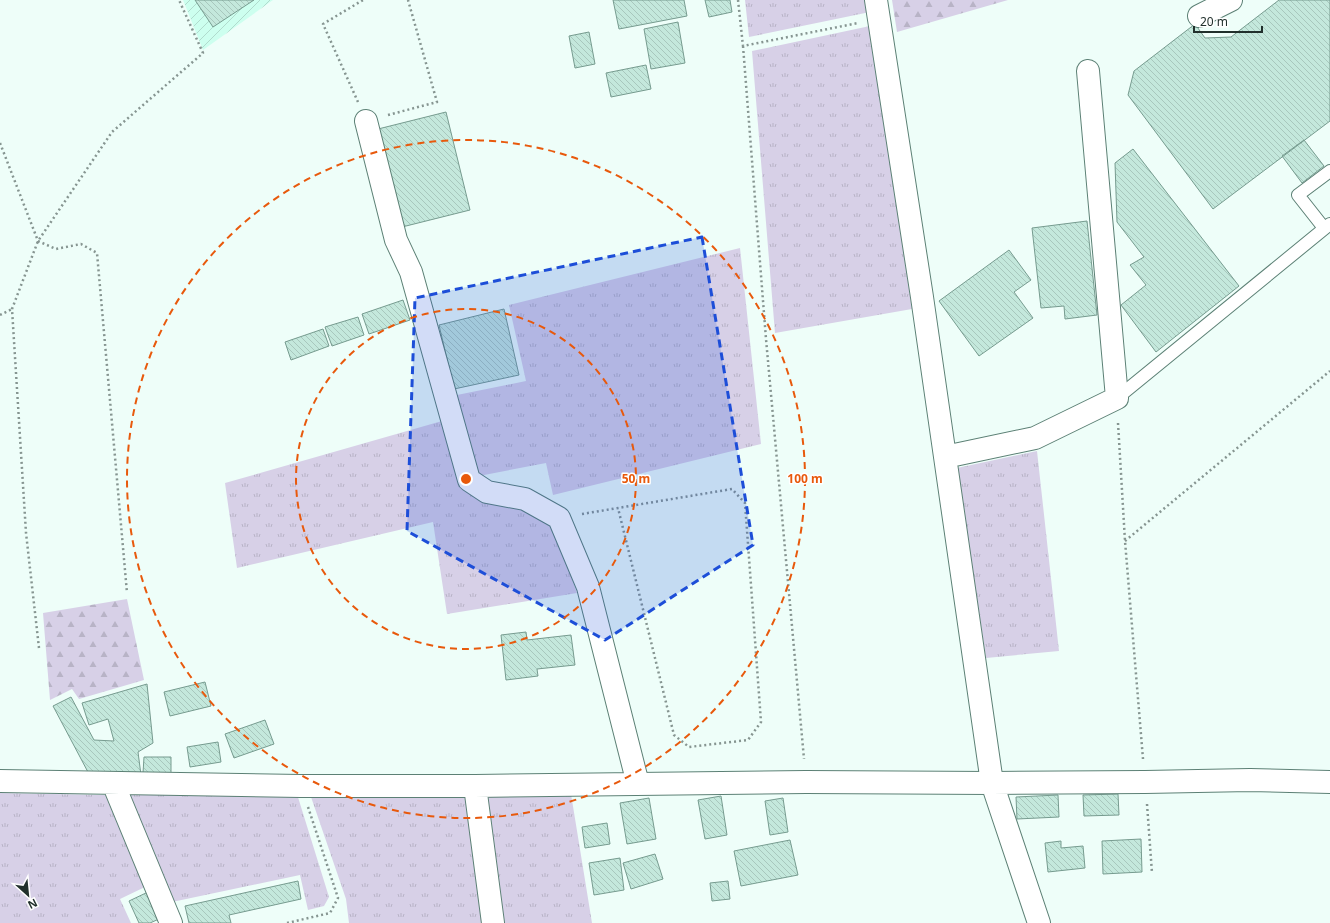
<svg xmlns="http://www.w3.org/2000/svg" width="1330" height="923" font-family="'Noto Sans',sans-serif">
<defs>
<pattern id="industrial-furrows" width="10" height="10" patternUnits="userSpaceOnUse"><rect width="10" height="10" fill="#cdffef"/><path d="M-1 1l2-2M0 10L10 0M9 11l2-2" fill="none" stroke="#b0dbcd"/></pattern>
<pattern id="grass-tufts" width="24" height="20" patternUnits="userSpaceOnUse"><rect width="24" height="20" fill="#d7d0e7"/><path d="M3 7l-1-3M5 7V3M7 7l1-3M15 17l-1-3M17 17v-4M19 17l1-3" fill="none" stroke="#b8b3c6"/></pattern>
<pattern id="forest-firs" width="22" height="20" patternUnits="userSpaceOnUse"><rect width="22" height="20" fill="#d7d0e7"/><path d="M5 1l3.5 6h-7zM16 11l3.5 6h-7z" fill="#b8b3c6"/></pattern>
<pattern id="building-back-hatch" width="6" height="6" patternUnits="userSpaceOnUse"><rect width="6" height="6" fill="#c4e8dc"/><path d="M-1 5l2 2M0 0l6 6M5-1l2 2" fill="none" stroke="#a8c7bd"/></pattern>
</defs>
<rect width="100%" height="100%" fill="#eefef9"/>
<path fill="url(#industrial-furrows)" d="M183,0H273L203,50Z"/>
<path fill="url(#grass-tufts)" d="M745,0H869L870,12L749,37Z
M870,26L912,309L775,333L752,51Z
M740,248L761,444L553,495L546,463L479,476L457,395L526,381L509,305Z
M442,421L458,483L484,502L524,507L552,524L577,593L447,614L433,522L237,568L225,483Z
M1037,451L1059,651L986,658L957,468Z
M126,792L297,794L329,897L324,906L308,910L300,875L172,902Z
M0,793L106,795L145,887L120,899L131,923H0Z
M310,794H469L486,923H349L346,899Z
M571,794L592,923H501L484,795Z"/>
<path fill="url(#forest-firs)" d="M892,0H1008L897,32Z
M127,599L144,680L79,699L72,689L50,700L43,613Z"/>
<path fill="url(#building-back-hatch)" stroke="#769b8f" d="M195,0H254L213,27Z
M613,0H684L687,16L619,29Z
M705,0H730L732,12L709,17Z
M1279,0H1330V121L1213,209L1128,95L1134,71L1195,24L1205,38L1231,37Z
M678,22L685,63L651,69L644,29Z
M589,32L595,64L575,68L569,36Z
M646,65L651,89L611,97L606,73Z
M446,112L470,210L402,227L378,129Z
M1304,140L1324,166L1302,183L1282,156Z
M1133,149L1239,286L1156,352L1121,305L1146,285L1130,265L1144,257L1117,222L1115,163Z
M1087,221L1097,315L1065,319L1064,306L1041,308L1032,228Z
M1009,250L1031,280L1014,292L1033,318L979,356L939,301Z
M403,300L410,320L369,334L362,314Z
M504,309L519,375L454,389L439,325Z
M358,317L364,335L332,346L325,327Z
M323,329L329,346L291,360L285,342Z
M526,632L527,640L571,635L575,665L537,669L538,676L506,680L501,635Z
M205,682L211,706L170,716L164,692Z
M147,684L153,743L138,752L141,775L89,774L53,706L71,697L94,740L114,741L108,719L89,725L82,703Z
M265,720L274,744L234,758L225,734Z
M218,742L221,762L190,767L187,747Z
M144,757H171V773H143Z
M1118,794L1119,815L1084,816L1083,795Z
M1058,795L1059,817L1017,819L1016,797Z
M721,796L727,835L705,839L698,800Z
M649,798L656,839L627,844L620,803Z
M783,798L788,832L770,835L765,801Z
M607,823L610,844L585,848L582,827Z
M1141,839L1142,872L1103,874L1102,841Z
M790,840L798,875L741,886L734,851Z
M1061,841V848L1083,846L1085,868L1048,872L1045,843Z
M655,854L663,879L631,889L623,863Z
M620,858L624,890L594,895L589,863Z
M298,881L301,899L229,915L231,923H189L185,906Z
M728,881L730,899L712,901L710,883Z
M148,892L159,919L150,923H139L129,901Z"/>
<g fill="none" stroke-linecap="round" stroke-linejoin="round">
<defs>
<path id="service" d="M1324,228L1298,195L1330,171
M1117,398L1330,224"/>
<path id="minor" d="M876,0L922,297L992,783L1039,923
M1199,16L1231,0
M366,121L396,240L411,272L469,480L487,492L525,499L559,518L588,587L638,784
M945,457L1035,438L1117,398L1088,71
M0,781L301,786H475L806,782L992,783L1145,782L1250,780L1330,782
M113,783L171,923
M475,786L493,923"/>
</defs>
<use href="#service" stroke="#5c8075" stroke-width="14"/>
<use href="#minor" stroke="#5c8075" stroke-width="24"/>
<path stroke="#869591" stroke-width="2.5" stroke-dasharray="2 3" stroke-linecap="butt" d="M738,0L743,46L858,23
M743,46L766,339L804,759
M358,102L323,24L363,0
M388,115L437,102L408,0
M0,143L38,241L56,249L81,244L97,253L127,593
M0,315L12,309
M1118,423L1125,541L1143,759
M582,514L732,489L745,503L761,722L748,740L689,747L674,735L618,508
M1125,541L1330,371
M39,648L26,533L12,309L38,241L112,132L203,53L179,0
M1147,804L1152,873
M287,923L330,913L338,898L308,807"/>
<use href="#service" stroke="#fff" stroke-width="12"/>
<use href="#minor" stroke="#fff" stroke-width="22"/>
</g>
<path fill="#1d4ed8" fill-opacity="0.2" stroke="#1d4ed8" stroke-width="3" stroke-dasharray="8 5" stroke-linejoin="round" d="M702,237L753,545L605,640L407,531L415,298Z"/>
<g fill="none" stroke="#e8590c" stroke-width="2" stroke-dasharray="7 5">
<circle cx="466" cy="479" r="170"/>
<circle cx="466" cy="479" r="339"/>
</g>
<circle cx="466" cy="479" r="6" fill="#e8590c" stroke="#fff" stroke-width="2"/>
<g font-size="12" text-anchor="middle" font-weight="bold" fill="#e8590c" stroke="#fff" stroke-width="3" stroke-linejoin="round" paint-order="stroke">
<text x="636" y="483">50 m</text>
<text x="805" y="483">100 m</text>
</g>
<g transform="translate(28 895) rotate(153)" stroke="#ffffff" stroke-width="3" paint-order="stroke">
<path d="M0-3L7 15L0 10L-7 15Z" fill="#21302c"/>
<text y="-6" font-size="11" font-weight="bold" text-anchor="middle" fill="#21302c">N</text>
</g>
<path d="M1194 26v6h68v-6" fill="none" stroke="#21302c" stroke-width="2"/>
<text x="1200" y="26" font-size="12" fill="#21302c" stroke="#ffffff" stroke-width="3" paint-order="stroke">20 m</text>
</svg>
